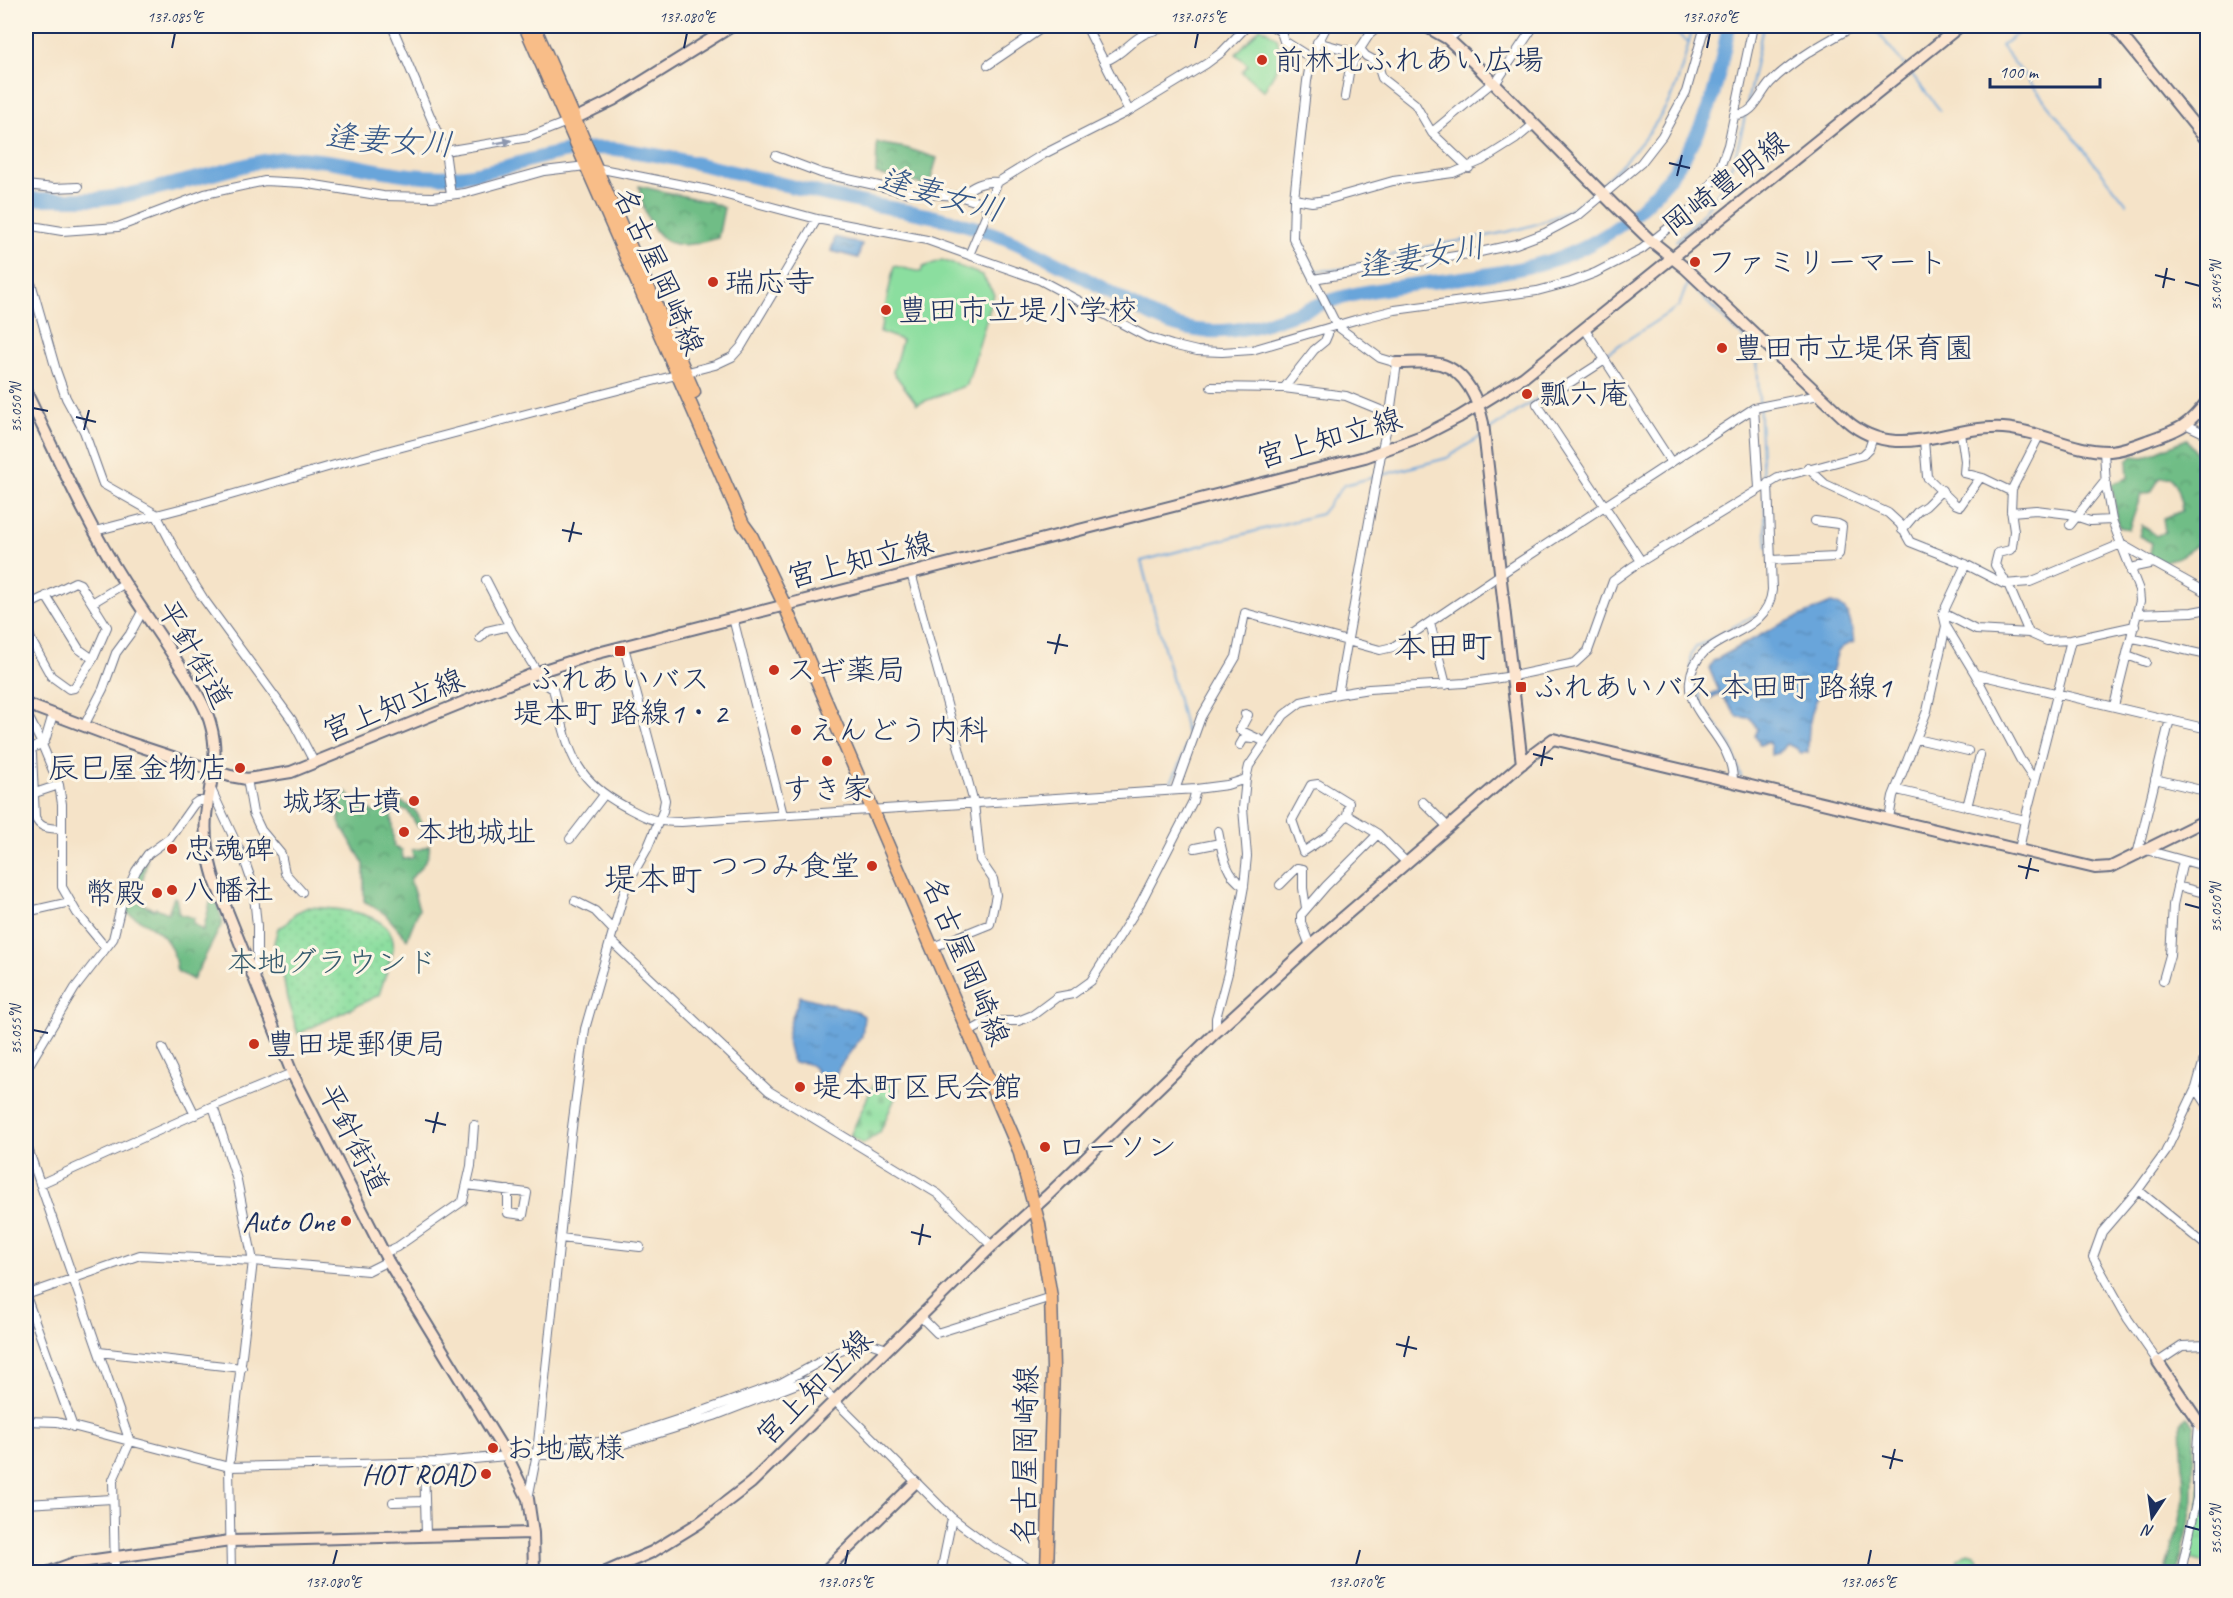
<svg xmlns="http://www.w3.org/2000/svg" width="2233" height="1598" font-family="Caveat,'Klee One',sans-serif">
<defs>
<pattern id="grass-tufts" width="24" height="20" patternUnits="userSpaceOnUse" patternTransform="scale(1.5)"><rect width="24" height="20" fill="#8bde9f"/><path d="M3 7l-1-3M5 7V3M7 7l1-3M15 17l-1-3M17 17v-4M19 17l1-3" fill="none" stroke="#77bf8b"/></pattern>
<pattern id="forest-crowns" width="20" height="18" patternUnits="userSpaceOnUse" patternTransform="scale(1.5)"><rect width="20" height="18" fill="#70bd86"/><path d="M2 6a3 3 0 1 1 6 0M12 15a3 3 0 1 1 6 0" fill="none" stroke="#5b9a71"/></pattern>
<pattern id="cemetery-stones" width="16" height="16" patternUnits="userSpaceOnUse" patternTransform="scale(1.5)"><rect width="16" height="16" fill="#8bde9f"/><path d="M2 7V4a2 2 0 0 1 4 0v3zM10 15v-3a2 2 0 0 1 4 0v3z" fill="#77bf8b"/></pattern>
<pattern id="park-dots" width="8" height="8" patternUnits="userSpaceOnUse" patternTransform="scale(1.5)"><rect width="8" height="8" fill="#8bde9f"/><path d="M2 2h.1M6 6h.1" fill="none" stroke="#77bf8b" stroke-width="1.8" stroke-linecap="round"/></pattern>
<pattern id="water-ripples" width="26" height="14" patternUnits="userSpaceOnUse" patternTransform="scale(1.5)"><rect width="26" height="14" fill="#69a5da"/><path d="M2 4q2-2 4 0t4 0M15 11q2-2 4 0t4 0" fill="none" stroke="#5687b4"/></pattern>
</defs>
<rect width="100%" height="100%" fill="#fcf5e5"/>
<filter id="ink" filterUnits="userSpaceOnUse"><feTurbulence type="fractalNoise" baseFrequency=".0167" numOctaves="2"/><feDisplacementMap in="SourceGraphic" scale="12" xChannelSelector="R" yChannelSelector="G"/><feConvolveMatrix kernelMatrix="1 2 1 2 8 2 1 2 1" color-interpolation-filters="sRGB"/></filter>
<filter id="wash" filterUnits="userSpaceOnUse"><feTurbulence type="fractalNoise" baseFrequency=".008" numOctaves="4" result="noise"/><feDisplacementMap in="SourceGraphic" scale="24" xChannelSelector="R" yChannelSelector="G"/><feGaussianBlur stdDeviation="1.35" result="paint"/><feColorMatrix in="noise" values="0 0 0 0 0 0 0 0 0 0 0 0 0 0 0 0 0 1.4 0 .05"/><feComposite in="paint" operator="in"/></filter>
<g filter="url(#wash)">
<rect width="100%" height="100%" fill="#f5e3c8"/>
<path fill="url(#grass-tufts)" stroke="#53867e" stroke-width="1.5" d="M2200,1481L2207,1484V1564L2187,1558L2200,1498Z
M1968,1552L1975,1554L1978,1560L1974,1572H1955L1958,1559Z"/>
<path fill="url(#forest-crowns)" stroke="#467672" stroke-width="1.5" d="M877,143L906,148L937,158L929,186L876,174Z
M639,186L710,202L724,208L718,238C705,241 688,247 675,244C651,238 642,207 639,186Z
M2187,439L2197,454L2207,456V537C2192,549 2170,569 2149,558L2152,543L2139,536L2142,525L2156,536L2165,532L2163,518L2182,511L2179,491L2171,477L2160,478L2151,492L2141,495L2129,529L2119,527L2111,484L2128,478L2127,460L2132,456L2144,457Z
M347,792L353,801L362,799L373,813L392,799C407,803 419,809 422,826L418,827L407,810L398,809L391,813L394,847L402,850L403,859L413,858L412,850L422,849L429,845C432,859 418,869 410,880L419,909L407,939L385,914L364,901V864L339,822V806Z
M147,861L142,883L135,900L154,910L156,908L168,913L174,897L176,898L179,914L194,918L193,923L203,931L213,891L223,922L193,980L177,971C172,933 155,929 124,911L138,871Z
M2207,1061V1098L2200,1087Z
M2187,1417L2193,1424L2194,1431L2193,1499L2189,1526L2177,1572H2165L2179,1525L2184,1497L2181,1422Z
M2206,1439L2208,1441L2207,1482L2200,1479L2201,1440Z"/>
<path fill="url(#cemetery-stones)" stroke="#53867e" stroke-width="1.5" d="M876,1079L899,1089L880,1132L863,1144L850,1136Z"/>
<path fill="url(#park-dots)" stroke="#53867e" stroke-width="1.5" d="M308,907C334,908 399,911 393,950C390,965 383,981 379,995L298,1034L287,999L282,969L274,943L278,928L285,925L295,913Z"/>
<path fill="#8bde9f" stroke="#53867e" stroke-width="1.5" d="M1261,27L1277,38L1279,47L1286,52L1264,91L1242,72L1248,65L1236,54Z
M942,260L982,275L994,294L967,385L917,404L893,372L902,340L880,332L894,266L921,272L923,267Z"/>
<path fill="url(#water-ripples)" stroke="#426a9c" stroke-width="1.5" d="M835,237L862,244L858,258L831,251Z
M1831,603C1851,606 1851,625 1854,642C1830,649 1839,659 1830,677C1827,684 1822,690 1818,697C1809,714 1808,733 1808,752L1801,753L1796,748L1786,744L1779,753L1771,755V746L1767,742L1760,745L1755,736L1758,729L1750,718L1738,717L1720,694L1711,699L1710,695L1719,691L1709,668L1713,661L1777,626Z
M800,996L856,1011L864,1016L862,1036L840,1066L832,1082L822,1083C817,1068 810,1060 794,1063C780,1036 791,1022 800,996Z"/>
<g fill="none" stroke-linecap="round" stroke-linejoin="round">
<path stroke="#69a5da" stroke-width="2" d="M1664,26L1689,42
M1873,26L1904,65
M2027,26L2001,46L2127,204
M1910,72L1940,110
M1746,109L1763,26
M1601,185C1629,157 1656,130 1673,93C1682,72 1687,48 1693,26
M1295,233L1299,232L1301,245L1316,271C1327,270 1341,270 1352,267C1377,259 1402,252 1427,247C1481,235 1553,232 1594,191
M1676,241C1718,203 1735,171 1745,115
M1686,281L1749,343L1757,357L1763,481
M1488,431L1679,306L1688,282
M1764,494L1767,547
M1691,667V655L1696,647L1756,615
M1694,678L1703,707L1731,745L1741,777
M1171,782L1181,762L1188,738L1141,561L1321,514L1344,485L1447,458L1481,436"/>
<path stroke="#69a5da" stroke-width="14" d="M26,199H97L121,196C153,190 185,181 217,173C243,166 269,157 297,158C350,160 403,181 457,176C511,171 561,143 616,149C690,158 763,181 836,197C894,210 946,215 1002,237C1037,251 1074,272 1106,290C1135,307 1162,325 1196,330C1260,338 1302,304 1361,293C1420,281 1481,279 1539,264C1619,243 1682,181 1710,104C1719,79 1723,51 1729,26"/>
</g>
</g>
<g filter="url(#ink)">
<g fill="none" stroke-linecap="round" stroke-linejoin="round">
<defs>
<path id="street" d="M392,26L445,151L451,195
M1086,26L1129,111
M1234,26L1241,32
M1272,26L1281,32L1284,41L1311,58
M1327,26L1312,54L1307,81L1294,199L1293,238L1337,326L1380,358L1397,363L1390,414L1382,449L1338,694
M1448,39L1465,26
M1317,42L1357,53L1360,49L1366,56L1377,62L1382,78L1415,104L1432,133L1469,168
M1360,49L1369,35L1380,26
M1110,59C1124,52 1129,43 1141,36C1150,30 1159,30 1168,26
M988,65L1045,26
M1495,84L1534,26
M1345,97L1349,73L1357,53
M1734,115C1754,116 1759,95 1770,83C1794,59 1825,42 1855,26
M1432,132L1493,82
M445,151L529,137L567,122
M776,156L821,173L910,193L959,196L987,205
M597,168L708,190L817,219L927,240L969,255L986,215L987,205L998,182L1042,155L1129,111L1206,64L1222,52L1247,26
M26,185L54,188L78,187
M959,196C972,187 982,180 998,182
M1294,199L1312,202L1326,200L1393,181L1453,173L1481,161L1516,139L1534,124
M26,225L62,231L118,227L205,194L265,181L303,183L383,196L433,197L465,193L544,171L586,166
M969,255L1040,280L1147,337L1172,345L1197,351L1222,352L1252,350L1355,320L1395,310L1537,291L1571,282L1595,273L1642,249L1692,209L1717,176L1728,145L1753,26
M26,274L32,286L56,370L66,398L84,431L103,484L156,514L186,571L203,598L292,720L314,762
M1313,279L1480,252L1516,244L1545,233L1579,215L1641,163L1662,136L1686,92L1705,26
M1585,329L1605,360L1537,404L1641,561
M1605,360L1671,462
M1211,387L1284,388L1346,396L1390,414
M1284,388L1314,350L1325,341L1328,334L1326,329
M1754,408L1759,488
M2187,425L2208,435
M1961,433L1965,461L1964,473L1983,478L2008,490L2012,489L2039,436
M1924,440L1927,477L1955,504L1960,506L1980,478
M1808,468L1825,484L1888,513L1900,524L1910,542L1963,563L2004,584L2030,582L2121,544L2139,590L2140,601L2114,706
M2011,512L2036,510L2069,514L2090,521L2112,520L2106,487L2104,450
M2112,520L2121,544L2154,563
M2070,525L2106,480
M1902,530L1918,511L1926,506L1942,490
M95,531L203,503L338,464L556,406L715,365L732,357L741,347L817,219
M1771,560L1836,557L1839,554L1842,526L1838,524L1815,521
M1966,564L1943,613L1946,626L1975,674L2208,729
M2131,572L2135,567L2154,563L2208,593
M911,573L974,803L980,860L993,879L996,895L990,924L933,947
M486,580L512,631L544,683L553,689C569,745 568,776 624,806C649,819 652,822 681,822L1196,789L1227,785L1246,779
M2005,584L2004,579L1995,565L1998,553L2010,550L2012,547L2014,531L2011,510L2012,489
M2008,584L2029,633
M46,596L79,649L93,659
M92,603L125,583
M26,606L75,582L80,584L107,627L93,659L74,688L69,689L51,676L31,640L26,624
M1943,613L1976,630L2029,633L2047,641L2071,640L2135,626
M2137,614L2192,612L2208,609
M733,618L783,815
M1430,623L1446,685
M480,638L487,631L509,626
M2132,638C2158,642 2182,651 2208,655
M2127,655L2146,662
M1975,674L2020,759L2035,781
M26,712L41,742L59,785L62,804V887L77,913L105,947
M1245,714L1248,715L1240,730L1265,742
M84,726L103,689L116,653L130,634L143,610
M1917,739L1968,751
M1240,745L1244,738L1252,739
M30,750L45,741L53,714
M26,752L30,750L32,754L35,817C40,829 49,828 61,829
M247,779L253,813L261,830L281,854L285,873L302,892
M2155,779L2205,791
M1733,781C1733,737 1686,716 1690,681C1695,629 1767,642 1772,590L1768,483
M211,789L245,862L253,885L257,926V966L255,980
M1175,790L1201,717L1236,657L1245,613L1380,650L1393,647L1507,570L1754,408L1819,395
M1897,790L2025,820
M26,796L59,785
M1423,802L1448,827
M1967,807L1980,755
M1347,815L1329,835L1303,852L1292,820L1311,785L1318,784L1349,803L1347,815L1378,834L1406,862
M1889,818L1893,796L1927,711L1946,626
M1218,831C1222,851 1225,876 1244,886
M570,839L604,795
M1195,848L1220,843
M2019,850L2025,820L2071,640
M2146,850L2208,867
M2137,855L2170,719
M1280,885L1297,868L1303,869V888L1306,908
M2177,886L2208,894
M575,901L595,911L614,931
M26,912L70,902
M611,941L769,1091L938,1194L992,1246
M1310,946L1301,922V915L1326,886L1378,834
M2163,980L2170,955L2173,905L2183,861
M969,1032L989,1021H1018L1033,1015L1057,997L1073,994L1091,981L1140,904L1193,801L1196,789
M1216,1032V1018L1228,973L1244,886L1247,856L1243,808L1246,779L1249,766L1284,715L1301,702L1338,694L1369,689L1465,683L1513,676L1575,663L1588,651L1613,581L1632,567L1778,478L1863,455L1869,449L1873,437
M2208,1045L2196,1088L2165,1153L2138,1190L2102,1232L2093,1257L2128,1319L2158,1362L2182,1346L2208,1345
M162,1048L195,1115
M26,1070L75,988L113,939L122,902L136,871L148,854L170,838L194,804L198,801H208
M2196,1088L2208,1106
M213,1106L237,1180L253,1261L229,1467L231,1572
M26,1143L130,1442L113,1480L115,1572
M40,1184L213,1106L292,1073
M467,1185L527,1193L523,1215L508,1213V1190
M2138,1190L2208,1247
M560,1238L640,1247
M384,1253L397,1247L463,1201L471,1166L474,1125
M26,1295L140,1255L253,1261L368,1271L388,1261
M26,1296L73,1427
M920,1316L937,1333L1051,1297
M99,1352L242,1368
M26,1421L57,1422L229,1467L442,1462L537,1453L541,1455H554L611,1448L714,1416L802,1382L814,1380L952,1518L987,1544L1035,1572
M537,1453L544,1450L619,1439L692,1415L781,1383L838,1352L866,1342L887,1349
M424,1462L426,1535
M528,1499L537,1453L571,1135L585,1029L626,886L647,849L663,811L665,800L624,647
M393,1502L425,1501
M26,1504L112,1499
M941,1572L952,1518
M2181,1572L2197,1498V1451L2199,1424"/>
<path id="secondary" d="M1425,26L1448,39L1473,62L1613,204L1649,239L1685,268L1846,420C1896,464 1947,425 2003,428C2039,430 2073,452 2110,451C2124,450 2136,445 2149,440C2181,429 2187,427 2208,400
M2114,26L2208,142
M568,122L613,100L732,26
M1397,363C1411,363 1426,361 1440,364C1466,371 1478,400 1483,423L1522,764
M26,392C57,456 86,522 124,582C145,614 167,645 187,677C196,692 207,709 211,726C220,758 209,784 206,816C204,838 208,857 214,878L292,1073L388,1261L507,1456L528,1499L533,1533L534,1572
M26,704L127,742L230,776L247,779L291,772L538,672L594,654L1365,457L1422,436L1459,417L1524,377L1960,26
M2158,1362L2208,1436
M49,1572L74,1563L230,1541L533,1533
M606,1572L652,1552L699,1523L751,1483L992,1246L1047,1196L1216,1032L1310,946L1533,754L1553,739L2095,868L2111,867L2208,819
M824,1572L915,1483"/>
<path id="primary" d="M525,26L743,524L751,535L784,604L1019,1150L1039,1224L1051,1297L1053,1368L1047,1572
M534,26L694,392"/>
</defs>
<use href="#street" stroke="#676e83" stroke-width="10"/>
<use href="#secondary" stroke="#676e83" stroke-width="14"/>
<use href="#primary" stroke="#676e83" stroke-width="15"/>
<use href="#street" stroke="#fff" stroke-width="8"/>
<use href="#secondary" stroke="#fce5cf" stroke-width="10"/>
<use href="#primary" stroke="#f8bd88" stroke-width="12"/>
</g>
<defs><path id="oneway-solid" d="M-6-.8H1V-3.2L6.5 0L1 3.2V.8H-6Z" transform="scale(1.5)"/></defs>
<use fill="#8d97ae" href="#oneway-solid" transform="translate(503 142) rotate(-10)"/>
</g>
<path fill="none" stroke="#1b2f5e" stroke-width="2" d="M172,48L175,33M684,48L687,33M1195,48L1198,33M1707,48L1710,33M1669,163L1690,168M1677,176L1682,155M2155,275L2175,280M2185,282L2200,286M2163,288L2167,268M33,408L48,411M76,417L96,422M84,430L89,410M562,530L582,534M569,542L574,522M1047,642L1068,646M1055,654L1060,634M1533,754L1553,759M1541,766L1545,746M2018,866L2039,871M2026,879L2031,858M2185,904L2200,908M33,1030L48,1033M425,1120L446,1125M433,1133L438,1112M911,1232L931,1237M919,1245L923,1224M1396,1344L1417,1349M1404,1357L1409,1336M1882,1456L1903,1461M1890,1469L1895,1449M2185,1526L2200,1530M333,1565L337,1550M845,1565L848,1550M1356,1565L1360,1550M1868,1565L1871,1550"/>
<g fill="#c8321e" stroke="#fcf5e5" stroke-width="2">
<circle cx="1262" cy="60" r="6"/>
<circle cx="1695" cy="262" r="6"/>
<circle cx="713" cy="282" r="6"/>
<circle cx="886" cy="310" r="6"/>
<circle cx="1722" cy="348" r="6"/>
<circle cx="1527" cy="394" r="6"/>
<rect x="614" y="645" width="12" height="12" rx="3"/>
<circle cx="774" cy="670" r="6"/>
<rect x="1515" y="681" width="12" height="12" rx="3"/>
<circle cx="796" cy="730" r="6"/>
<circle cx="827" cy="761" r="6"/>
<circle cx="240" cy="768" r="6"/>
<circle cx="414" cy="801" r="6"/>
<circle cx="404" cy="832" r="6"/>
<circle cx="172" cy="849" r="6"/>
<circle cx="872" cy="866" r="6"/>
<circle cx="172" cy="890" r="6"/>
<circle cx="157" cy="893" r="6"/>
<circle cx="254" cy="1044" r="6"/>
<circle cx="800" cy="1087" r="6"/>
<circle cx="1045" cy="1147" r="6"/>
<circle cx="346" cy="1221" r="6"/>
<circle cx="493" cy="1448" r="6"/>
<circle cx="486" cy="1474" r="6"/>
</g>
<g text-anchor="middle" stroke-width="6" stroke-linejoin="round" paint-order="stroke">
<g font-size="30" fill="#1b2f5e" stroke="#fcf5e5" text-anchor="start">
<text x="1274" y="70">前林北ふれあい広場</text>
<text x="1707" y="272">ファミリーマート</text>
<text x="725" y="292">瑞応寺</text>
<text x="898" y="320">豊田市立堤小学校</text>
<text x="1734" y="358">豊田市立堤保育園</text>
<text x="1539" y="404">瓢六庵</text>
<text x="786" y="680">スギ薬局</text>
<text x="620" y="689" text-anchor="middle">ふれあいバス<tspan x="620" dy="34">堤本町 路線1・2</tspan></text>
<text x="1533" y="697">ふれあいバス 本田町 路線1</text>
<text x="808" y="740">えんどう内科</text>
<text x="228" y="778" text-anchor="end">辰巳屋金物店</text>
<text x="827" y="799" text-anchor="middle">すき家</text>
<text x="402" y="811" text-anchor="end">城塚古墳</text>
<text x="416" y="842">本地城址</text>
<text x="184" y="859">忠魂碑</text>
<text x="860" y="876" text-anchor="end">つつみ食堂</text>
<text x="184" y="900">八幡社</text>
<text x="145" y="903" text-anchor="end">幣殿</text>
<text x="266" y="1054">豊田堤郵便局</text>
<text x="812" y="1097">堤本町区民会館</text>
<text x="1057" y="1157">ローソン</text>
<text x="334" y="1231" text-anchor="end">Auto One</text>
<text x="505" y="1458">お地蔵様</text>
<text x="474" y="1484" text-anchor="end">HOT ROAD</text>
</g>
<g font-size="30" fill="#1b2f5e" stroke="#fcf5e5">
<text transform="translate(1725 183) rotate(-38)" y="10">岡崎豊明線</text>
<text transform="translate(659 271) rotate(66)" y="10">名古屋岡崎線</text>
<text transform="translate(1329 438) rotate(-16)" y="10">宮上知立線</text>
<text transform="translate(860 560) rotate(-14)" y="10">宮上知立線</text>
<text transform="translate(195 654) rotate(60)" y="10">平針街道</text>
<text transform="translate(393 705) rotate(-22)" y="10">宮上知立線</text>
<text transform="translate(966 961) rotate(67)" y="10">名古屋岡崎線</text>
<text transform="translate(354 1139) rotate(63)" y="10">平針街道</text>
<text transform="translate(814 1387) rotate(-45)" y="10">宮上知立線</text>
<text transform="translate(1025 1455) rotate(-89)" y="10">名古屋岡崎線</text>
</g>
<g font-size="30" fill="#375b6e" stroke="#fcf5e5">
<text x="332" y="972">本地グラウンド</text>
</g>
<g font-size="32" font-style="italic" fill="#365889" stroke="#fcf5e5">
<text transform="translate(389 140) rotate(4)" y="11">逢妻女川</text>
<text transform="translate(941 194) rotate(15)" y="11">逢妻女川</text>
<text transform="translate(1421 256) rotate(-10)" y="11">逢妻女川</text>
</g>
<g font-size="33" fill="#1b2f5e" stroke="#fcf5e5">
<text x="1443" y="657">本田町</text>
<text x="653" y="890">堤本町</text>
</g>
</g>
<rect width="2233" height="1598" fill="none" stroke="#fcf5e5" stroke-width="66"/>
<g transform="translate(2152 1517) rotate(193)" stroke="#fcf5e5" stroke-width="4.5" paint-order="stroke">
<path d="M0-4.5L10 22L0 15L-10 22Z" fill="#1b2f5e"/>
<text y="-9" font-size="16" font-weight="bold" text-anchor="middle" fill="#1b2f5e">N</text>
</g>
<path d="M1990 78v9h110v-9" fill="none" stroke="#1b2f5e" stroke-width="3"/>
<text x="1999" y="78" font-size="18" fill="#1b2f5e" stroke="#fcf5e5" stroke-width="4.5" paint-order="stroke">100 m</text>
<rect x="33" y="33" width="2167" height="1532" fill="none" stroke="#1b2f5e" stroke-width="2"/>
<g font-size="15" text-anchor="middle" fill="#1b2f5e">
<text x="175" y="22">137.085°E</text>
<text x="687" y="22">137.080°E</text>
<text x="1198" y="22">137.075°E</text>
<text x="1710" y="22">137.070°E</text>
<text transform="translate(2216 286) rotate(-90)" y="5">35.045°N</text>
<text transform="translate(16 408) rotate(-90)" y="5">35.050°N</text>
<text transform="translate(2216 908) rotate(-90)" y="5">35.050°N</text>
<text transform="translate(16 1030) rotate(-90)" y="5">35.055°N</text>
<text transform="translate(2216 1530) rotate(-90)" y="5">35.055°N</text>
<text x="333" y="1587">137.080°E</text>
<text x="845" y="1587">137.075°E</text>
<text x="1356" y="1587">137.070°E</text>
<text x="1868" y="1587">137.065°E</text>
</g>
</svg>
